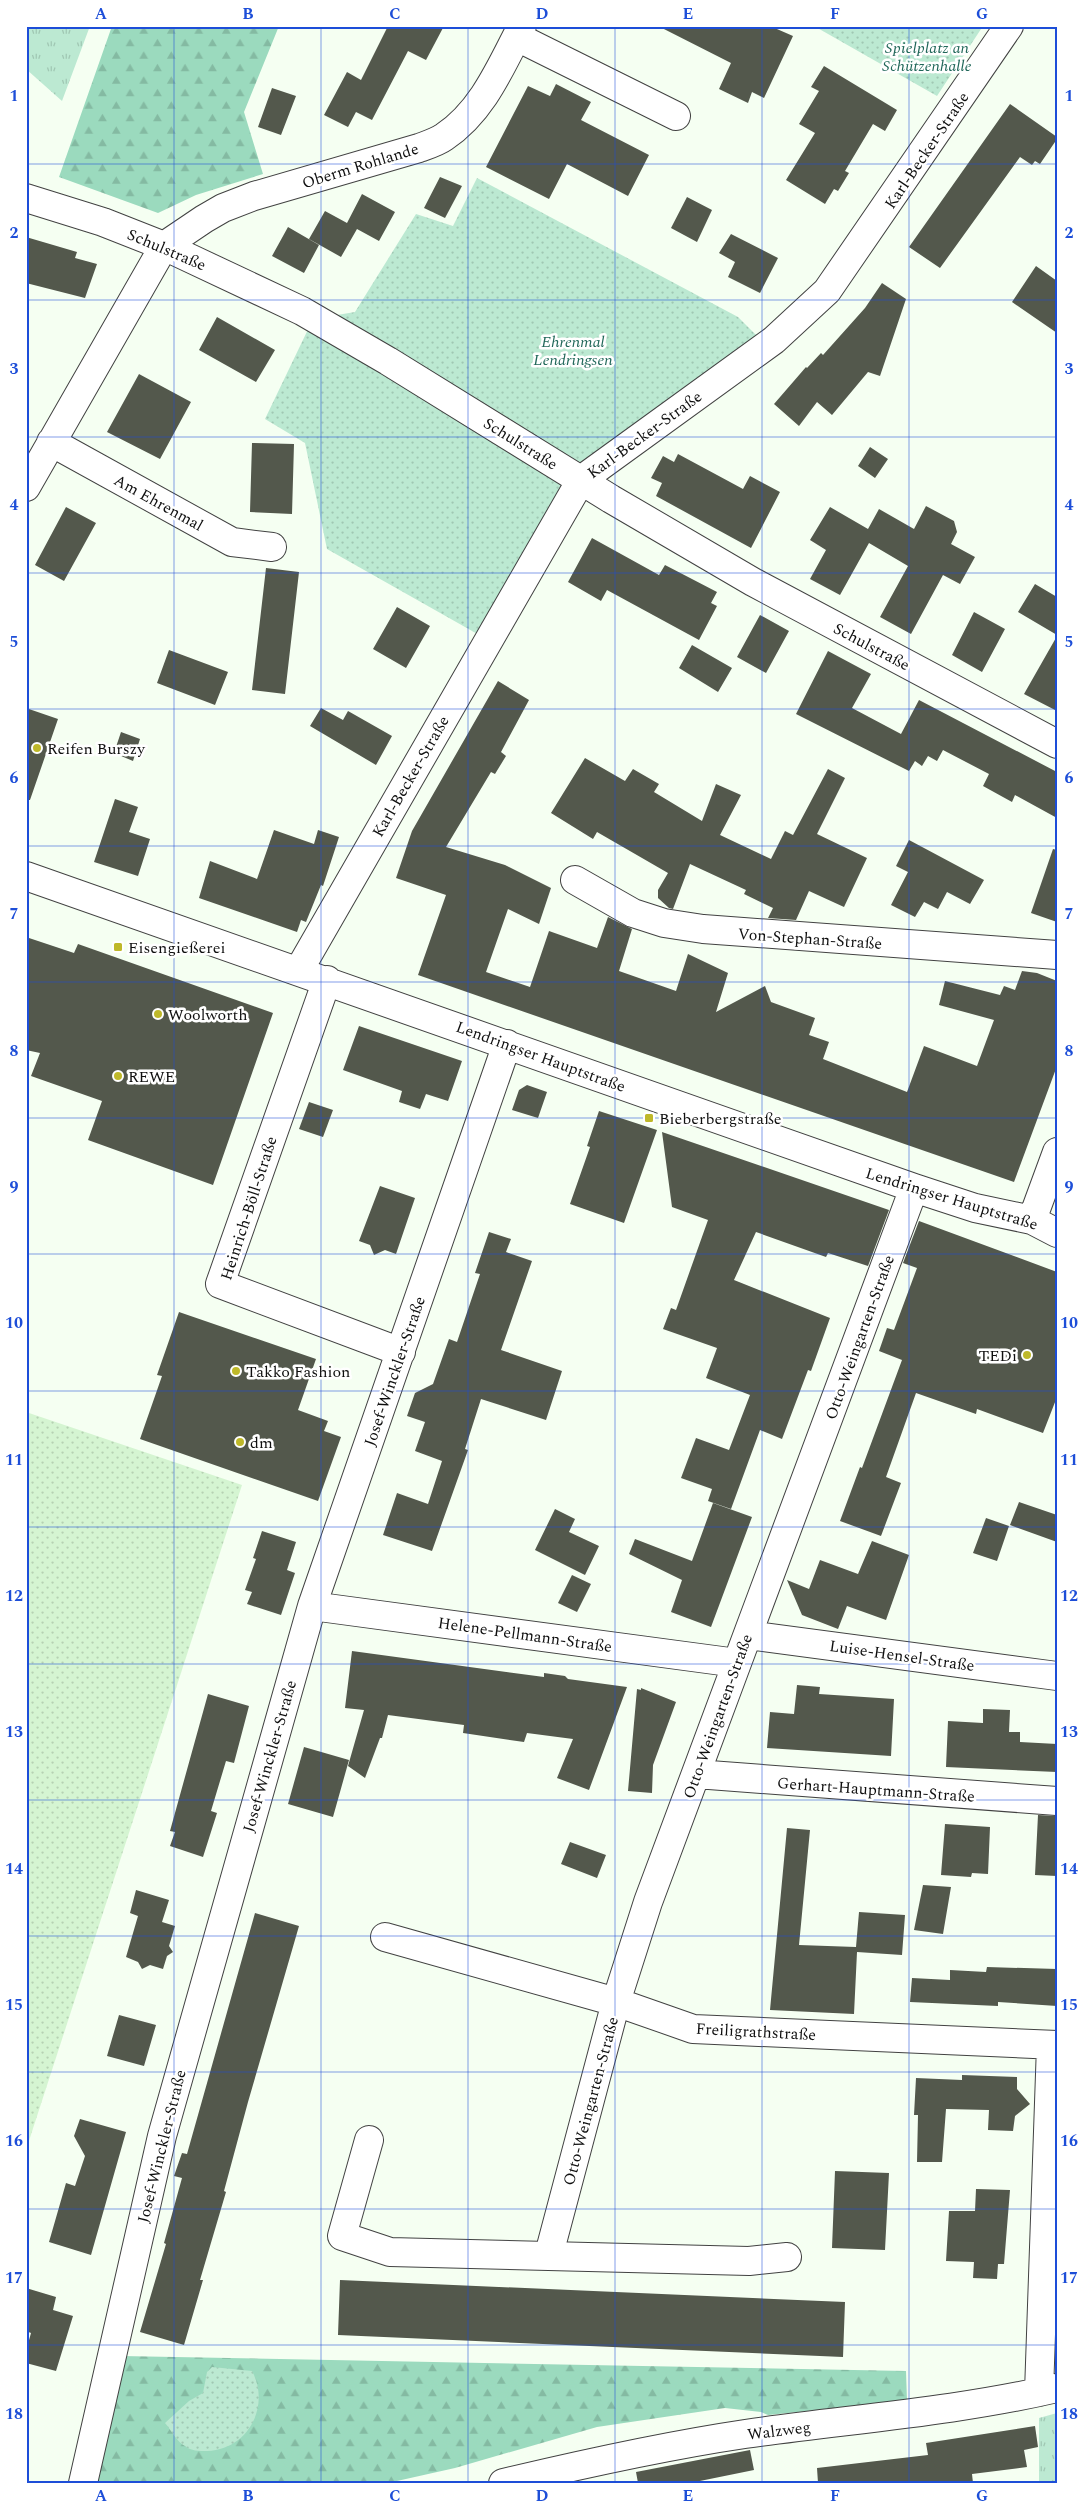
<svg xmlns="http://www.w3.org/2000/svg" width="1083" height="2509" font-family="Spectral,serif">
<defs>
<pattern id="farmland-dots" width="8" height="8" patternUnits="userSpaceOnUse" patternTransform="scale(1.25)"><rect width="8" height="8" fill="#d5f5d2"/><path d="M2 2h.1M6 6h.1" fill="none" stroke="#b6d1b3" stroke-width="1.8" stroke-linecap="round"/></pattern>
<pattern id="grass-tufts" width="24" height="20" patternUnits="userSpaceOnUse" patternTransform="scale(1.25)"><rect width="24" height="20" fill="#bce9d2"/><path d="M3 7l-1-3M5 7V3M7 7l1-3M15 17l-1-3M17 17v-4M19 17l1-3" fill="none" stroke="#a0c7b3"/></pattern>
<pattern id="forest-firs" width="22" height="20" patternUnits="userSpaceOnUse" patternTransform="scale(1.25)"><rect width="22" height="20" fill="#9bdabe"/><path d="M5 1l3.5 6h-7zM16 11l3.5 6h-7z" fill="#84baa2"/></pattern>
<pattern id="park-dots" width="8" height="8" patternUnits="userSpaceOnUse" patternTransform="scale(1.25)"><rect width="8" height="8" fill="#bce9d2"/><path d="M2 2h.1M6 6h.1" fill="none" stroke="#a0c7b3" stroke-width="1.8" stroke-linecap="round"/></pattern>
</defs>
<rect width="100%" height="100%" fill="#f5fff2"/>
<path fill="url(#farmland-dots)" d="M26,1412L242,1485L26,2150Z"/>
<path fill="url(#grass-tufts)" d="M26,26H90L62,101L26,69Z
M1057,2413V2483H1039V2418Z"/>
<path fill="url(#forest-firs)" d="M112,26H279L244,112L263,174L196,195L158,213L59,177Z
M121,2356L906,2371L907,2401L768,2415L761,2412L725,2408L597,2427L455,2468L388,2483H97Z"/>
<path fill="url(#park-dots)" d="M814,26H983L937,96Z
M477,178L738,317L755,334L774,340L581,480L488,640L327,549L305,443L265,419L313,319L355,312L416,214L453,226Z
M212,2367L252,2371C271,2406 248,2450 207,2451C199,2451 191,2451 185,2446C177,2442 171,2430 165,2423L189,2401L203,2393L207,2372Z"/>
<path fill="#53584c" d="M388,26H444L426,60L408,51L372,120L356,112L348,127L324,115L347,72L361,80Z
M658,26H770L793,36L764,98L752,92L748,103L719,89L731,63Z
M824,66L897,110L885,131L873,124L845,171L849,173L838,191L834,189L825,204L786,180L815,133L799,124L819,91L811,87Z
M556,84L591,102L581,120L649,155L628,196L567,164L549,199L486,167L528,86L550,96Z
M272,88L296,96L281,135L258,127Z
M1010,104L1057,137V139L1040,164L1035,161L1032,165L1020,157L940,268L909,247Z
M440,177L462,186L445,218L424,208Z
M362,194L395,212L379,241L357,229L341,257L309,239L325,211L347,223Z
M687,197L712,210L697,242L671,228Z
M288,227L319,245L304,273L272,256Z
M731,234L778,258L760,293L728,277L735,262L719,253Z
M26,237L77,252L75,258L97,264L85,298L26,283Z
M1036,266L1057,281V333L1012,302Z
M882,283L906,299L880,376L868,372L832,415L817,402L799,426L774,404L806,367L807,368L821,353L823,355L865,308Z
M217,317L275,350L256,382L199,350Z
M139,374L191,402L160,459L107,432Z
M252,443L294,444L292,514L250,512Z
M870,447L888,459L875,478L858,466Z
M678,454L743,489L750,476L780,492L751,548L656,496L662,483L651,478L663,456L674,462Z
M926,506L954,521L957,532L951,544L975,557L960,584L943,575L911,634L880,617L908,566L869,543L840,595L810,579L826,550L810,540L830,507L868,529L879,509L914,529Z
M66,507L96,523L64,581L35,565Z
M592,538L659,575L665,565L717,592L711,603L717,606L699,640L607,590L601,601L568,582Z
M266,568L299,572L285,694L252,690Z
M1035,584L1057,597V635L1018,612Z
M397,607L430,626L406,668L373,649Z
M974,612L1005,629L982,672L952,655Z
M760,615L789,631L766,673L737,657Z
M1057,636V711L1024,694Z
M692,645L732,668L718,692L679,668Z
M169,650L228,672L215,705L157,683Z
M828,651L871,674L852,708L901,734L919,700L1057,772V818L1015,795L1012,802L983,786L989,774L943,750L937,761L928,756L922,766L915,761L909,771L796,714Z
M498,681L529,700L501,752L506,756L495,774L491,772L446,847L505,865L551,888L539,924L508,909L486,972L530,987L549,931L597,948L608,917L632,929L619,971L676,991L688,954L728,973L716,1012L765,986L771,1002L815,1018L809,1035L829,1042L823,1059L907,1092L924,1046L977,1066L994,1020L939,1005L945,981L1000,995L1004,986L1015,990L1022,971L1037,973L1057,981V1066L1014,1182L418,975L446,895L396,878L412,831Z
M26,708L58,719L30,800H26Z
M321,708L343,720L348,711L392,736L376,765L310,726Z
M121,732L140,739L133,761L114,753Z
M585,758L625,781L633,769L659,784L654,792L702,821L716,784L741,795L720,835L771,859L785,831L793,835L828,769L845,778L817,834L867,858L844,907L809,891L796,920L768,918L773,908L744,894L746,890L690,864L673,909L669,908L658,898V890L668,873L597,832L593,839L551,813Z
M115,799L138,807L129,832L150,839L138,876L94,862Z
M274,830L314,844L318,830L339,837L323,886L321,885L306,922L301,920L297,932L199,898L210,861L257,879Z
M909,840L984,880L970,904L947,892L938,909L924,902L915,917L891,905L908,872L896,866Z
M1053,849L1057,850V922L1031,913Z
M26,937L74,953L78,944L273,1013L213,1185L88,1140L102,1101L31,1076L40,1053L26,1050Z
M359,1026L462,1061L448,1101L426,1094L420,1109L399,1102L402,1091L343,1070Z
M527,1085L547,1092L538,1118L512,1110L519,1090Z
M309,1102L333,1110L323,1137L299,1129Z
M599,1111L657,1130L624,1223L570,1204L590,1147L587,1146Z
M662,1132L889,1210L868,1266L828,1253L826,1257L756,1232L734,1280L830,1318L811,1371L808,1370L782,1439L760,1430L731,1509L708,1501L712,1489L681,1478L696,1438L729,1450L750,1395L706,1378L717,1348L663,1329L671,1308L676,1310L708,1220L672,1207Z
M380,1186L415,1198L396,1254L385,1250L374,1255L370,1245L359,1241Z
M919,1221L1057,1272V1397L1043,1433L977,1409L976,1414L916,1393L886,1477L901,1483L881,1536L840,1521L860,1467L862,1468L902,1360L879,1351L887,1328L894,1330L917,1268L903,1263Z
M489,1232L511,1239L506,1252L532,1261L501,1350L562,1371L546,1420L481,1399L465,1449L468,1450L432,1551L383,1535L397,1493L428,1504L442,1461L415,1451L425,1422L407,1416L415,1393L433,1384L449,1339L457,1342L480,1274L475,1273Z
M179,1312L316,1359L298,1410L328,1421L324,1431L341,1437L318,1501L140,1439L162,1376L157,1375Z
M1019,1502L1057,1515V1542L1010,1525Z
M713,1503L752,1517L711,1627L671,1612L682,1580L629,1554L635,1539L692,1561Z
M555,1509L575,1519L569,1532L599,1546L585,1575L535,1550Z
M986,1518L1009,1526L997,1561L973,1553Z
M262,1531L296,1542L287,1570L295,1573L281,1615L247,1604L252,1592L245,1590L256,1559L253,1558Z
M872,1541L909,1555L886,1620L847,1606L838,1629L802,1615L787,1580L809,1589L820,1560L858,1574Z
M572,1575L591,1584L577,1612L558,1603Z
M352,1651L544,1677V1673L565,1676L568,1679L627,1687L589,1790L557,1778L573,1739L527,1733L524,1742L463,1733L464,1725L388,1715L382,1738H380L365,1778L348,1766L364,1710L345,1708Z
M797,1685L820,1687L819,1694L894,1699L891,1756L767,1748L770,1712L794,1714Z
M641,1688L676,1702L653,1765L652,1793L628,1791L637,1689L641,1690Z
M208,1694L249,1706L234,1763L226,1761L211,1811L217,1813L203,1857L170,1846L175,1832L170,1831Z
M983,1709L1010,1710L1009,1732H1020V1742L1057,1744V1772L946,1767L948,1721L983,1723Z
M304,1747L349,1760L333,1817L288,1804Z
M1038,1815L1057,1816V1876L1035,1875Z
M945,1824L990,1827L988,1874L972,1873L971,1877L941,1875Z
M787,1828L810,1830L799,1945L856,1947L859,1912L905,1915L902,1955L857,1952L854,2014L770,2010Z
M570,1842L606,1855L597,1878L561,1864Z
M923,1885L951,1887L943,1934L914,1930Z
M136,1890L169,1900L162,1922L175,1926L169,1946L173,1952L167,1956L163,1969L150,1965L142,1969L138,1962L126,1957L138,1916L130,1913Z
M255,1913L299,1926L248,2102L224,2191L226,2192L200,2280H203L184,2345L140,2332L166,2244L164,2243L182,2178L174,2176L182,2153L187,2154Z
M987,1967L1057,1969V2006L998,2002V2006L910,2002L912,1978L950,1980V1970L986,1972Z
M119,2015L156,2025L144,2066L107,2056Z
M962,2075L1017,2077V2089L1030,2104L1015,2116L1013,2131L988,2130L989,2110L946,2109L942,2162H917L918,2115H914L916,2078L962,2080Z
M80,2119L126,2132L91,2255L49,2242L66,2183L75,2186L85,2156L74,2136Z
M835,2171L889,2173L885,2250L832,2248Z
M976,2189L1010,2190L1004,2264H998L997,2279L973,2278L974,2262L946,2261L949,2211H975Z
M340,2280L845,2302L843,2357L338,2335Z
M26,2288L56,2297L53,2310L73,2316L56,2371L26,2363V2351L31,2333L26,2331Z
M1035,2426L1038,2447L1024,2450L1027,2467L972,2474L973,2483H818L817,2468L928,2455L926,2443Z
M750,2450L754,2470L690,2483H638L636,2472Z"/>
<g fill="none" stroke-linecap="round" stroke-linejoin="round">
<defs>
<path id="minor" d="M517,37L676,116
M26,198L103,222L164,246L302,311L388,361L611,499L753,582L1057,744
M51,442L232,542L272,547
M26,487L164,246L204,219L223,208L254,196L419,148C427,145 437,142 444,137C483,111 501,66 522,26
M26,876L914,1188L975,1208L1032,1220L1057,1233
M575,880L633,913L664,923L703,929L1057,955
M299,970L581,480L774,340L827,291L1009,26
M327,980L220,1284L401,1352
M1032,1220L1057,1152
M312,1606L737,1663
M748,1635L1057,1676
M696,1774L1057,1801
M385,1937L616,2002L693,2029L1057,2045
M369,2140L342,2236L390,2252L749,2261L787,2257
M549,2254L616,2002L648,1902L914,1188
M1039,2392L1051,2045
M83,2483L162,2136L312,1606L507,1044
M503,2483C583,2464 664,2446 745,2434C849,2419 954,2412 1057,2388"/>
</defs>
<use href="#minor" stroke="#424242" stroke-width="30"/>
<use href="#minor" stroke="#fff" stroke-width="28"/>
</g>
<path fill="none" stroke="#1d4ed8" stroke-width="1" stroke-opacity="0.55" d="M174,26V2483M321,26V2483M468,26V2483M615,26V2483M762,26V2483M909,26V2483M26,164H1057M26,300H1057M26,437H1057M26,573H1057M26,709H1057M26,846H1057M26,982H1057M26,1118H1057M26,1254H1057M26,1391H1057M26,1527H1057M26,1664H1057M26,1800H1057M26,1936H1057M26,2072H1057M26,2209H1057M26,2345H1057"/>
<g fill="#beb829" stroke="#fff" stroke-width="2">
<circle cx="37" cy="748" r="5"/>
<rect x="113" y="942" width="10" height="10" rx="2.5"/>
<circle cx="158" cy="1014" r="5"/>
<circle cx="118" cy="1076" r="5"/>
<rect x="644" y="1113" width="10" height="10" rx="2.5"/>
<circle cx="1027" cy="1355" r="5"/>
<circle cx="236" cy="1371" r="5"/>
<circle cx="240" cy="1442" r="5"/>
</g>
<g text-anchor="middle" stroke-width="5" stroke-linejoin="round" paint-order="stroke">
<g font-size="16" font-style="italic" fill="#206759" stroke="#fff">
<text x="927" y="53">Spielplatz an<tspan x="927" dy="18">Schützenhalle</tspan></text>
<text x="573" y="347">Ehrenmal<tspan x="573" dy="18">Lendringsen</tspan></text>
</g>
<g font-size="16" fill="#0f0f0f" stroke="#fff">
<text transform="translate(926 150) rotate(-56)" y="6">Karl-Becker-Straße</text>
<text transform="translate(360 165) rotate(-17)" y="6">Oberm Rohlande</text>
<text transform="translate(167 249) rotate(23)" y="6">Schulstraße</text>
<text transform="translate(644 434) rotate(-36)" y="6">Karl-Becker-Straße</text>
<text transform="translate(521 443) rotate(32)" y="6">Schulstraße</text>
<text transform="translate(159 502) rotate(29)" y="6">Am Ehrenmal</text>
<text transform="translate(872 646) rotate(28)" y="6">Schulstraße</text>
<text transform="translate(410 776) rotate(-60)" y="6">Karl-Becker-Straße</text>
<text transform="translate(810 938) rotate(4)" y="6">Von-Stephan-Straße</text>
<text transform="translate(541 1056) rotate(20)" y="6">Lendringser Hauptstraße</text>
<text transform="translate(952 1198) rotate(17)" y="6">Lendringser Hauptstraße</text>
<text transform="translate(248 1208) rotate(-72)" y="6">Heinrich-Böll-Straße</text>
<text transform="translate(859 1337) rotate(-70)" y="6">Otto-Weingarten-Straße</text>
<text transform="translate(394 1371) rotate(-71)" y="6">Josef-Winckler-Straße</text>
<text transform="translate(525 1634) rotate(8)" y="6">Helene-Pellmann-Straße</text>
<text transform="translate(902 1655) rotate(8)" y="6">Luise-Hensel-Straße</text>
<text transform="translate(717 1716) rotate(-70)" y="6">Otto-Weingarten-Straße</text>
<text transform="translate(269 1756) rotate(-74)" y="6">Josef-Winckler-Straße</text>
<text transform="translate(876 1789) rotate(4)" y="6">Gerhart-Hauptmann-Straße</text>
<text transform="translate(756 2031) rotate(3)" y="6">Freiligrathstraße</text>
<text transform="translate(590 2101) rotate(-75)" y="6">Otto-Weingarten-Straße</text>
<text transform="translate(161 2146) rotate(-76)" y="6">Josef-Winckler-Straße</text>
<text transform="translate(779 2430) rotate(-7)" y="6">Walzweg</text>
</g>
<g font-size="16" fill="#0f0f0f" stroke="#fff" text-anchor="start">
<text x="47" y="754">Reifen Burszy</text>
<text x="128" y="953">Eisengießerei</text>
<text x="168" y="1020">Woolworth</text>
<text x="128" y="1082">REWE</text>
<text x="659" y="1124">Bieberbergstraße</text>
<text x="1017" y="1361" text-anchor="end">TEDi</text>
<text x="246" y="1377">Takko Fashion</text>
<text x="250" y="1448">dm</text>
</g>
</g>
<rect width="1083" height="2509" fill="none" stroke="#ffffff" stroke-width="55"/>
<rect x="28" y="28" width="1028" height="2454" fill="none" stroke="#1d4ed8" stroke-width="2"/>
<g font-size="16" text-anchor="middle" font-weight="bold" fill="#1d4ed8">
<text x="101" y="19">A</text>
<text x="248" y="19">B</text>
<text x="395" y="19">C</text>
<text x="542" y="19">D</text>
<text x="688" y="19">E</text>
<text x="835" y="19">F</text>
<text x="982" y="19">G</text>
<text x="14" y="101">1</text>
<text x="1069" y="101">1</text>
<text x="14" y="238">2</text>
<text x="1069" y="238">2</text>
<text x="14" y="374">3</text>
<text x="1069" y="374">3</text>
<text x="14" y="510">4</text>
<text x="1069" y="510">4</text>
<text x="14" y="647">5</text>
<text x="1069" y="647">5</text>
<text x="14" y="783">6</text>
<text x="1069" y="783">6</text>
<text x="14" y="919">7</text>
<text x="1069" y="919">7</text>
<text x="14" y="1056">8</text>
<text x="1069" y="1056">8</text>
<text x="14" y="1192">9</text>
<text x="1069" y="1192">9</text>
<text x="14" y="1328">10</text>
<text x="1069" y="1328">10</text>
<text x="14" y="1465">11</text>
<text x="1069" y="1465">11</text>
<text x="14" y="1601">12</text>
<text x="1069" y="1601">12</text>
<text x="14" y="1737">13</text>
<text x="1069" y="1737">13</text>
<text x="14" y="1874">14</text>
<text x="1069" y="1874">14</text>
<text x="14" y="2010">15</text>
<text x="1069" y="2010">15</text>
<text x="14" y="2146">16</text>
<text x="1069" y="2146">16</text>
<text x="14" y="2283">17</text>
<text x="1069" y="2283">17</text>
<text x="14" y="2419">18</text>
<text x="1069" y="2419">18</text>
<text x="101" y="2501">A</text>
<text x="248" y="2501">B</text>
<text x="395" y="2501">C</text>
<text x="542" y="2501">D</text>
<text x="688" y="2501">E</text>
<text x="835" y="2501">F</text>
<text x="982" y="2501">G</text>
</g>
</svg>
